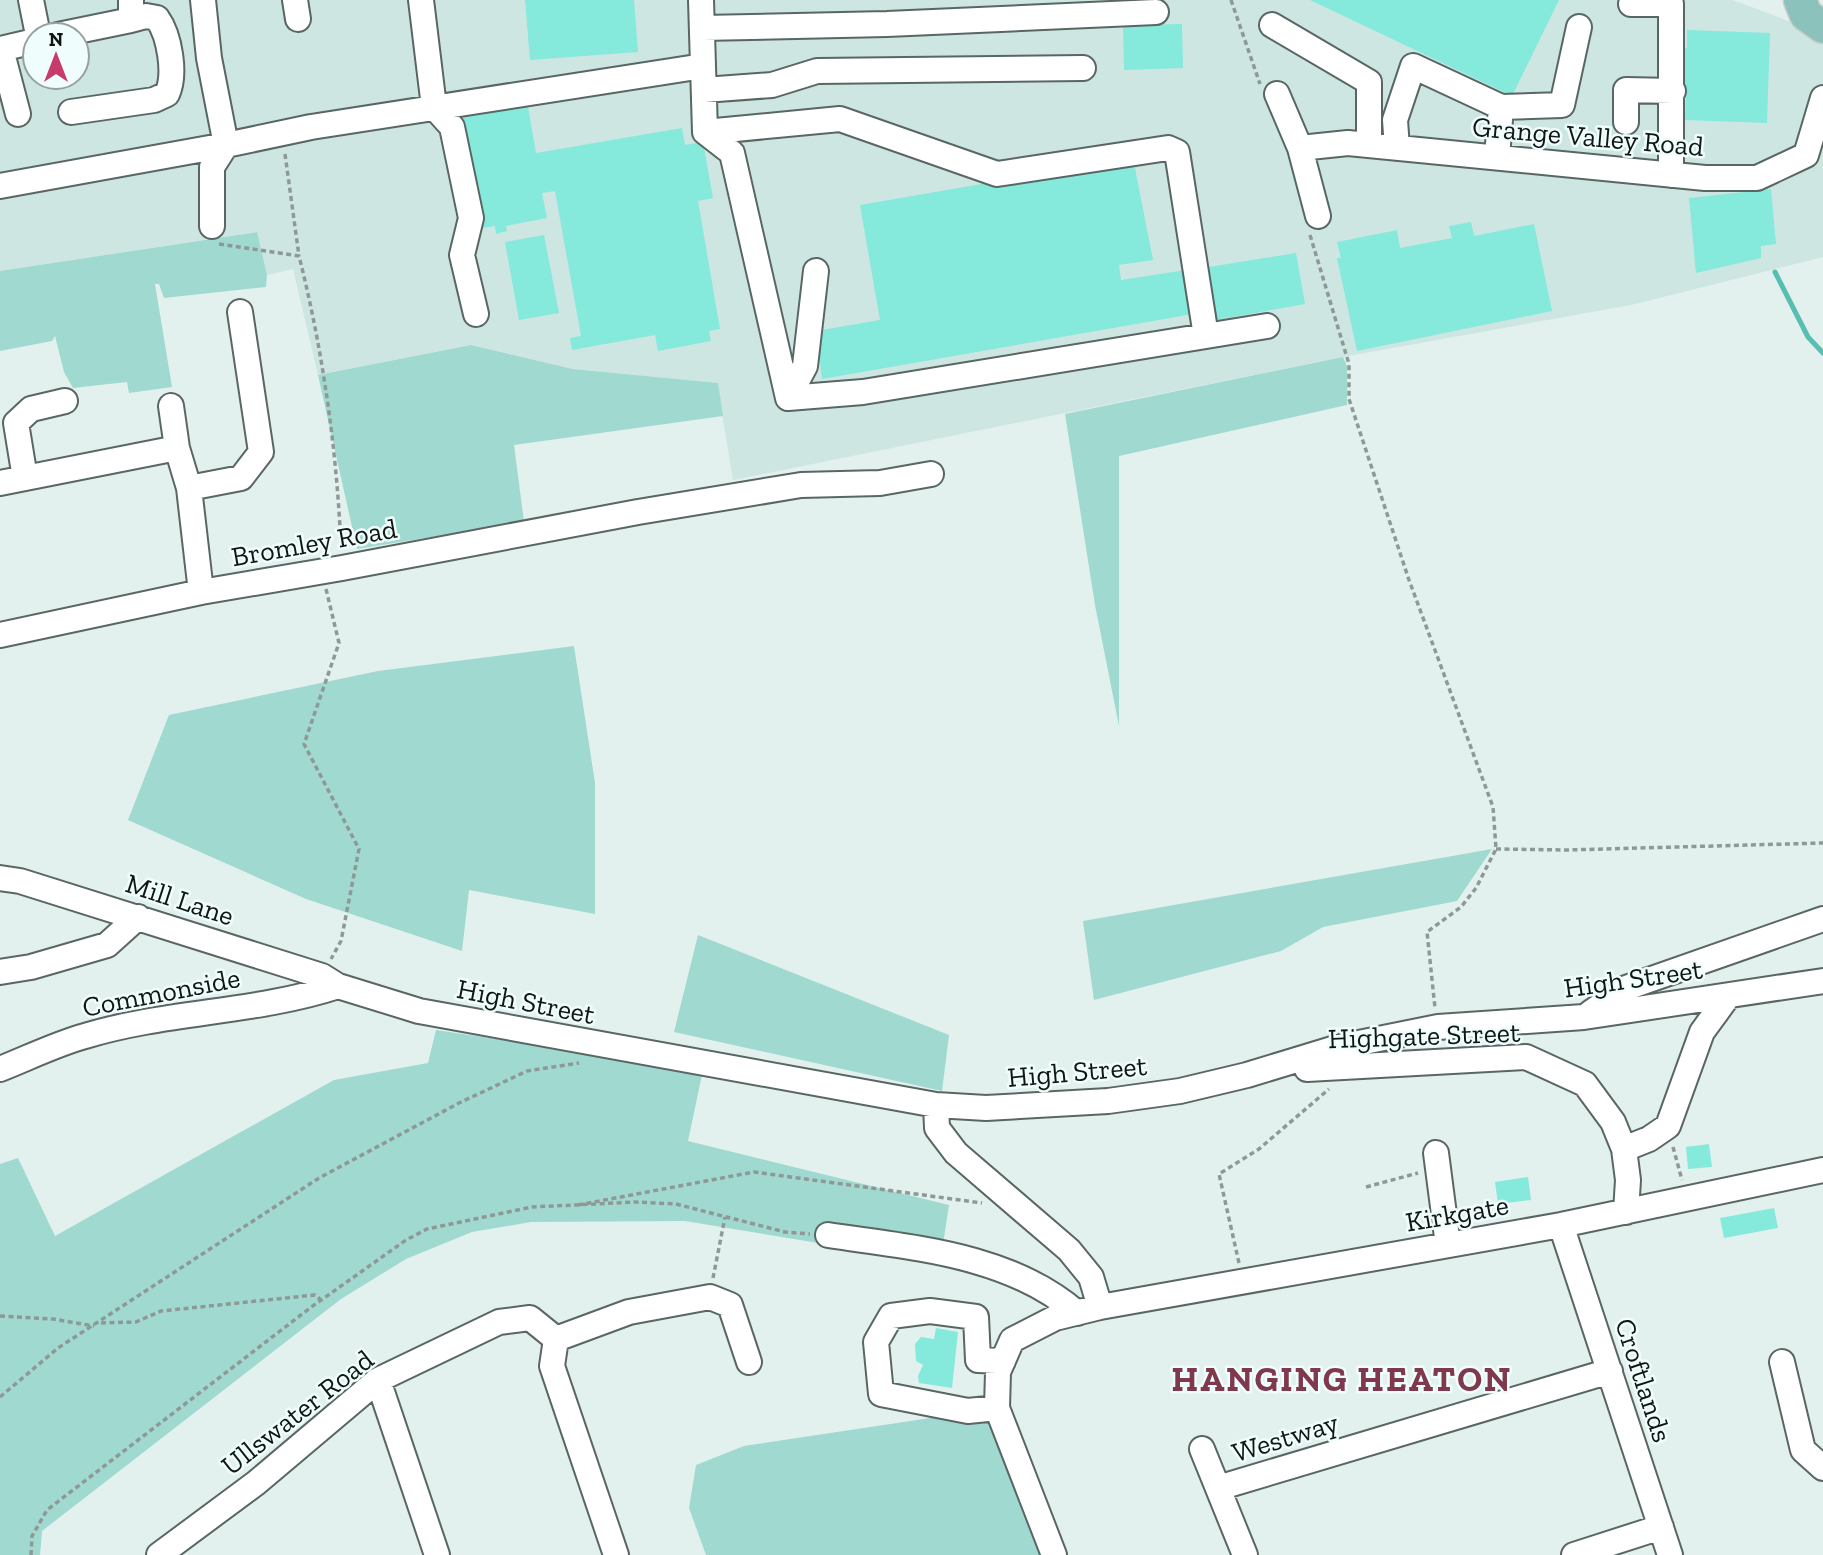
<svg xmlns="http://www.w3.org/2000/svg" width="1823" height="1555" font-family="'Zilla Slab',serif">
<rect width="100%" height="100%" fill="#e2f1ee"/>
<path fill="#cde6e1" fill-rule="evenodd" d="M0,0H1733L1799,25L1823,26V257L1631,305L1343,357L733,480L717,383L573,369L471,345L318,375L293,269L267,275L256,232L0,271ZM35,35H77V77H35Z"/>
<path fill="#a0d9d0" d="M257,232L267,275L266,287L164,298L159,284H155L172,387L129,393L127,382L73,388L64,372L55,336L52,341L0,351V271Z
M471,345L573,369L718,383L723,416L514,445L524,522L357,549L318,375Z
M1343,357L1347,366V405L1119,456V726L1095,605L1065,414Z
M574,646L595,783V914L469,890L462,951L306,899L128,820L169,715L378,671Z
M1492,849L1457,901L1323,927L1281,951L1094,1000L1083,921Z
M698,935L949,1035L942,1091L674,1032Z
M436,1030L703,1070L688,1141L949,1205L943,1244H824L685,1221L531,1222L472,1232L406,1259L341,1299L42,1531L40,1555H0V1164L18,1158L55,1236L334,1080L428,1063Z
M997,1408L1054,1555H706L689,1508L696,1465L744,1446Z"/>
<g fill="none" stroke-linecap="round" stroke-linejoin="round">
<path stroke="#59beb2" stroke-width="5" d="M1775,272L1808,337L1823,353"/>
</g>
<path fill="#85e9dc" d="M525,0H634L638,52L530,60Z
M1310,0H1559L1512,96Z
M1182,24L1183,68L1124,70L1123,25Z
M1687,30L1770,33L1767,123L1685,120L1686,86H1676L1678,48H1687Z
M526,95L536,153L682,128L685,145L703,142L713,198L698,201L720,329L709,331L711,341L658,351L655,335L572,350L570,338L581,336L555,191L542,193L547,218L506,226L507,231L496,234L495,226L482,228L462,119L473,104Z
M1133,158L1153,260L1119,265L1121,280L1186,270L1193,314L822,379L816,331L880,320L860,205Z
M1771,189L1776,244L1761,246V258L1696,273L1689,198Z
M1471,222L1474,236L1534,224L1552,311L1357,351L1337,258H1341L1337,242L1397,230L1400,248L1452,238L1449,226Z
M544,235L559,313L519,320L505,242Z
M1296,253L1305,304L1210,321L1203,268Z
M1709,1144L1712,1167L1688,1169L1686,1147Z
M1528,1177L1531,1200L1498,1204L1495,1182Z
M1774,1208L1778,1228L1724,1238L1720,1218Z
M936,1328L958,1332L952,1388L919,1383L918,1376L923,1365L916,1361L915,1344L921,1337L934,1339Z"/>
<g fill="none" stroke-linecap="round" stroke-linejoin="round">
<defs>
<path id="minor" d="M31,0L38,35
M203,0L209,58L226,145L212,167V226
M295,0L298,19
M421,0L434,107L452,127L471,218L462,255L476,314
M1631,4H1671V175
M1272,25L1369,82V145
M702,28L887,24L1156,12
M58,35L131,20V0
M0,49L35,41
M1,49L18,114
M703,66L705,132L732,153L788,398L805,366L816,271
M704,90L772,85L817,71L1083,68
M1277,94L1300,148L1348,143L1705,178H1757L1806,155L1823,98
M71,112L154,100L167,94C176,75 170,36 157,18L146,16L131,20
M1626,122V90L1673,91
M705,132L840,119L997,174L1168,148L1177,152L1206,336
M1300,148L1318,216
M1397,148L1395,120L1413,66L1501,107
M1497,157L1501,107L1562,105L1579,27
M0,186L226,145L311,127L703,66L701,0
M788,398L863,392L1267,326
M177,448L189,488L201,592
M25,478L16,423L31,409L65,401
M0,483L177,448L171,406
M189,488L241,478L261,452L240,312
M0,635L201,592L342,568L638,512L801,485L880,483L931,474
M0,878L20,881L322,976L338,986L419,1011L936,1105L986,1108L1108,1101L1180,1091L1247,1075L1339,1047L1438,1027L1584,1017L1823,981
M0,972L31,967L107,945L138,917
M1590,1013L1626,988L1823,919
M0,1069C28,1058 56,1044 85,1036C167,1011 256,1013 338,986
M1307,1069L1526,1057L1585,1084L1613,1122L1624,1149L1628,1180L1626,1212
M936,1105L937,1128L956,1153L1069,1250L1091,1277L1100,1307
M1624,1149L1649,1139L1668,1126L1702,1032L1729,995
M1436,1153L1448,1245
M1561,1225L1670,1555
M828,1235C913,1248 1009,1254 1077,1313
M556,1339L629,1312L710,1297L730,1305L749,1362
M556,1339L552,1366L616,1555
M1782,1362L1803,1450L1823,1468
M378,1380L437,1555
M997,1408L968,1411L881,1394L876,1342L891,1316L930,1311L976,1317L978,1360L1003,1361
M1202,1449L1245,1555
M1218,1488L1610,1371
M159,1555L256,1483L378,1380L499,1322L530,1318L556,1339
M1054,1555L997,1408L998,1372L1012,1340L1055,1318L1100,1307L1561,1225L1823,1170
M1574,1555L1661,1527"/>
<path id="major" d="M1800,0L1806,15L1823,27"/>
</defs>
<use href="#minor" stroke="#596664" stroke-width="28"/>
<use href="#major" stroke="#cbcccc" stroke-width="35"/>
<path stroke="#8e9997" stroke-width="3.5" stroke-dasharray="5 3.5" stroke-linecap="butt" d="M1231,0L1260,84
M285,154L299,256
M1310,235L1349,364V399L1409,580L1493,807L1496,849L1476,888L1461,907L1427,932L1435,1008
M219,244L299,256C323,351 337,451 341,549
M326,589L339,643L304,744L359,849L341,941L331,959
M1496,849L1567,850L1823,843
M1673,1147L1682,1180
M1366,1187L1418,1173
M578,1205L754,1172L982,1203
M1239,1263L1219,1174L1259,1149L1329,1089
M713,1278L725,1217
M0,1316L53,1319L94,1326
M101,1323L136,1322L161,1311L315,1295L321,1300
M0,1397L58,1348L319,1178L459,1103L527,1071L579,1063
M31,1555L32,1536L47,1510L310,1308L406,1240L427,1229L532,1207L636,1202L676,1204L785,1232L810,1234"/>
<use href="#minor" stroke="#fff" stroke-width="24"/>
<use href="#major" stroke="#8bc2bc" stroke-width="32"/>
</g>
<g text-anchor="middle" stroke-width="5" stroke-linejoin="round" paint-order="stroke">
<g font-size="28" fill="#111615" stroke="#effefc">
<text transform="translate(1588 136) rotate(5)" y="10">Grange Valley Road</text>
<text transform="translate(314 542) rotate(-10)" y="10">Bromley Road</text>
<text transform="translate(180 899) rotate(18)" y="10">Mill Lane</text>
<text transform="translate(1633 978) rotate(-8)" y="10">High Street</text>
<text transform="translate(161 992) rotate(-11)" y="10">Commonside</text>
<text transform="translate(526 1001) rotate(11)" y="10">High Street</text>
<text transform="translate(1424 1035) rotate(-2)" y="10">Highgate Street</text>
<text transform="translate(1077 1071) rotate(-5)" y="10">High Street</text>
<text transform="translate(1457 1213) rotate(-10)" y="10">Kirkgate</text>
<text transform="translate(1644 1380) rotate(72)" y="10">Croftlands</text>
<text transform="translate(297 1412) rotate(-38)" y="10">Ullswater Road</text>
<text transform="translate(1285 1437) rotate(-17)" y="10">Westway</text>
</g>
<g font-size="35" font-weight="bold" letter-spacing="2" fill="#7f384c" stroke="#effefc">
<text x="1342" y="1391">HANGING HEATON</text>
</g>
</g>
<g transform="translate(56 56)"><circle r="33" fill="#effefc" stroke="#96a1a0" stroke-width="2"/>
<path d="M0-5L12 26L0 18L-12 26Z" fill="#c73a69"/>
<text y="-10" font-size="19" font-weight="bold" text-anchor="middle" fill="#111615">N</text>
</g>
</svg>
